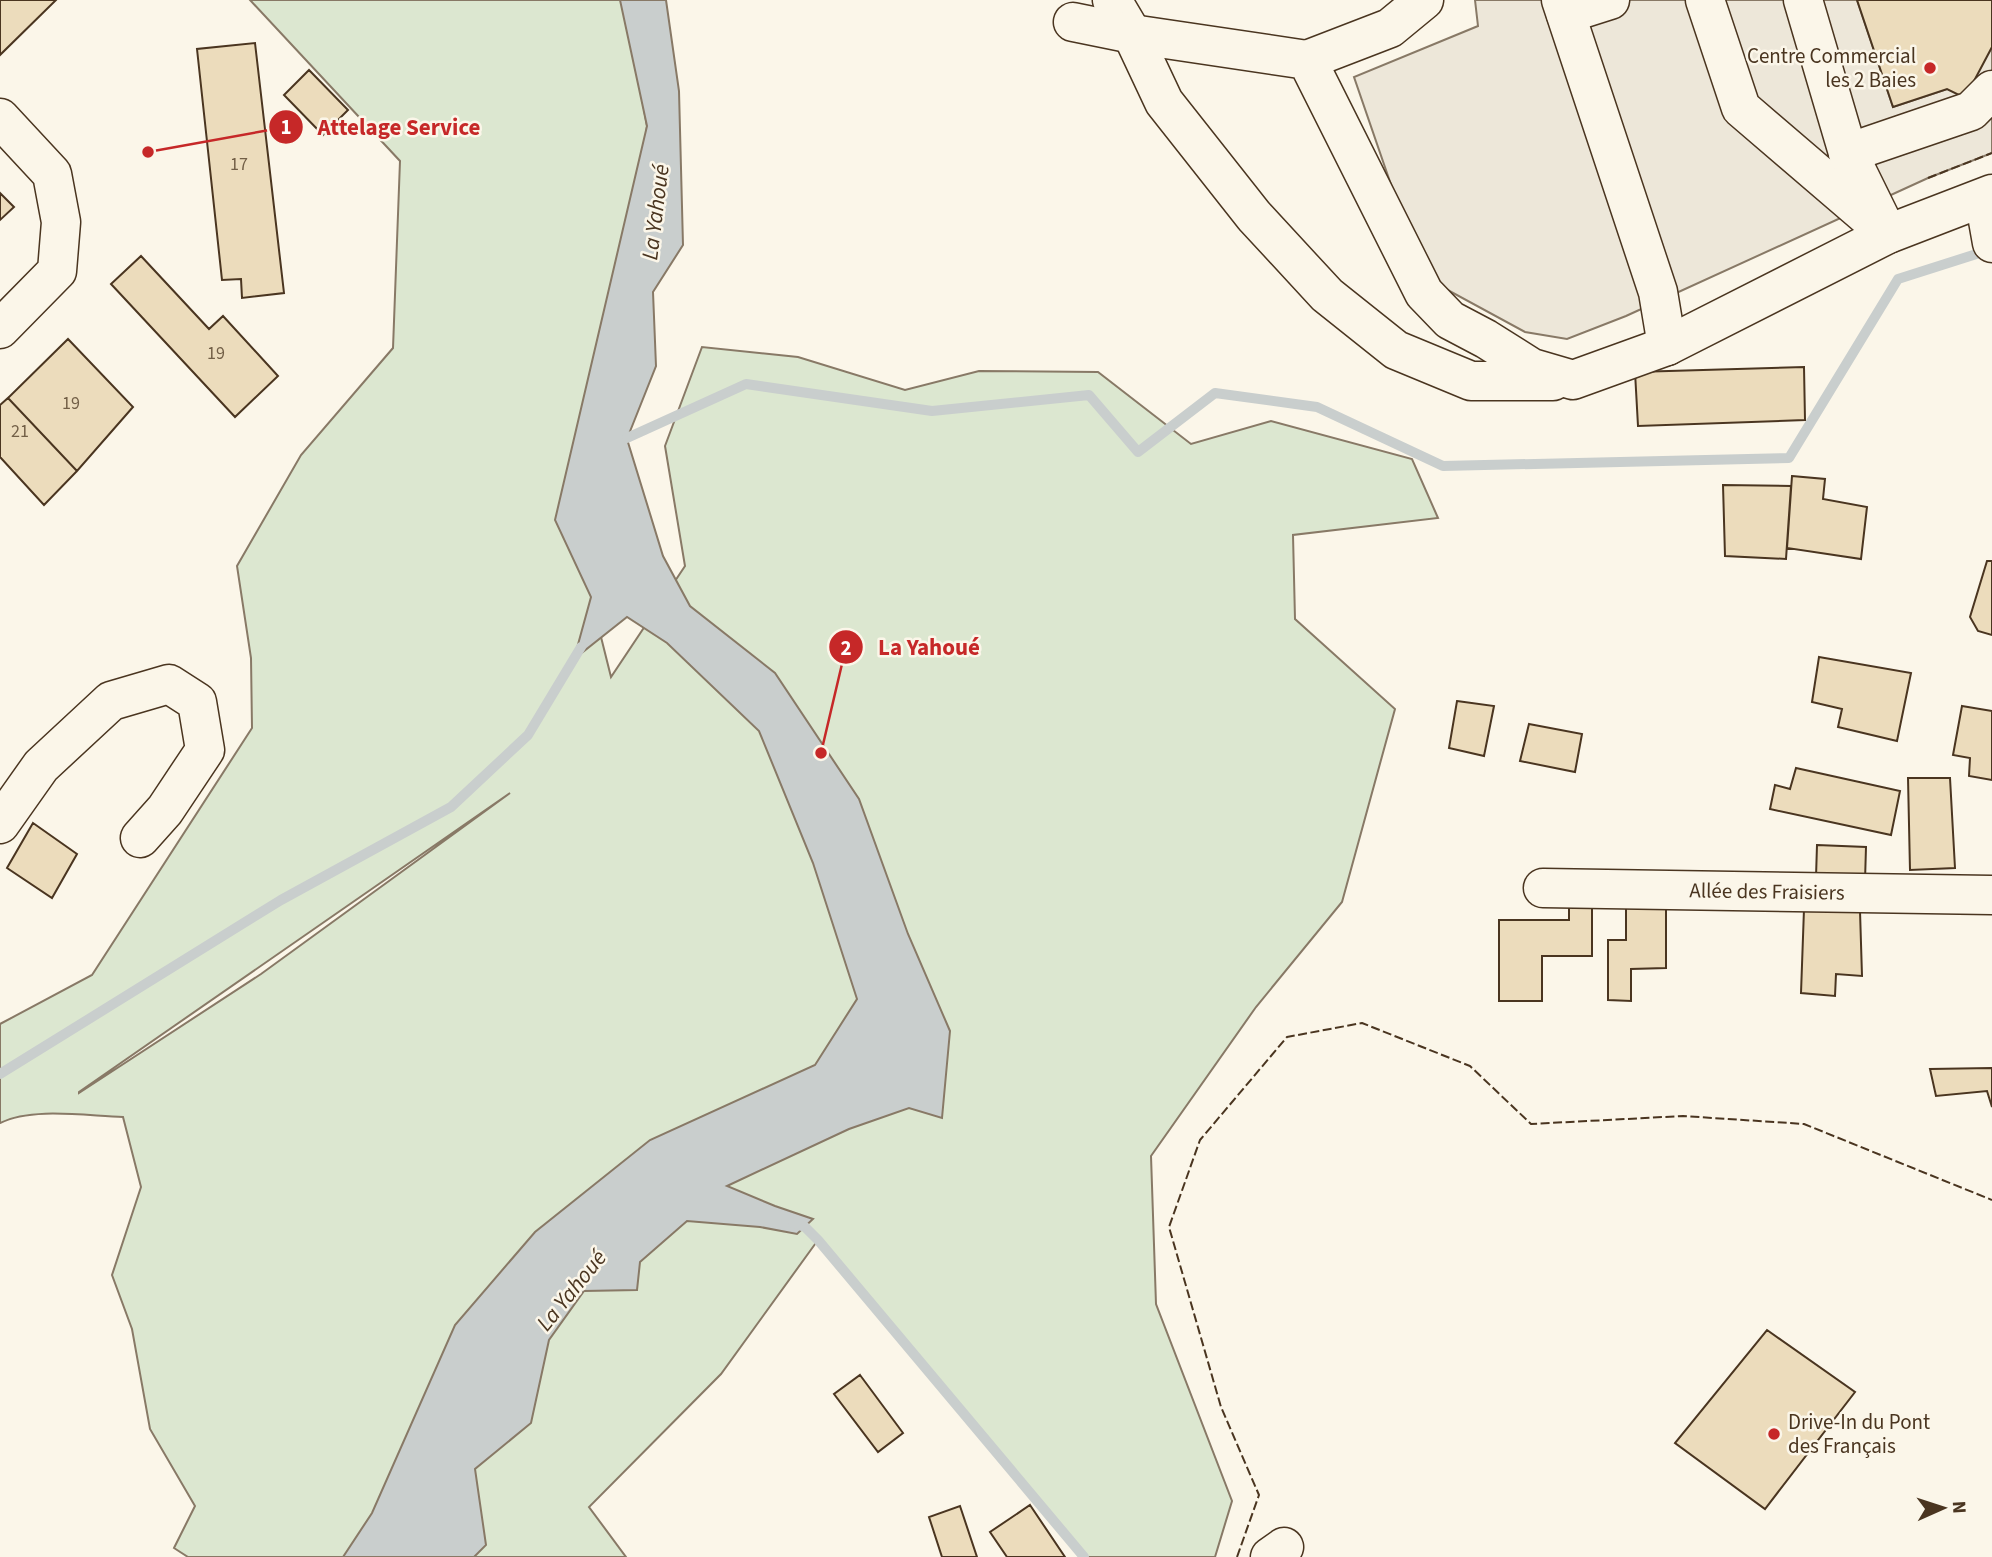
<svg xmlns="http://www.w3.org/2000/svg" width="1992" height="1557" font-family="'Source Sans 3',sans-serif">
<rect width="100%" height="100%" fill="#fbf6e9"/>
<path fill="#dce7d0" stroke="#887966" stroke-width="2" fill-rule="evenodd" d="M250,0H624L647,126L591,597L611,677L685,566L665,446L702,347L798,357L905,390L979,371L1098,372L1191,444L1271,421L1412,459L1438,518L1293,535L1295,619L1395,709L1342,902L1256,1007L1151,1156L1156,1304L1232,1501L1215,1557H1084L818,1240L721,1374L589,1507L626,1557H188L174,1548L195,1506L150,1429L132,1329L112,1275L141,1187L123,1117C87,1116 32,1107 0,1123V1024L92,975L252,728L251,658L237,566L301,455L393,348L400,161ZM510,793L261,974L79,1093V1092Z"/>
<path fill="#ede7d9" stroke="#887966" stroke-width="2" d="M1475,0H1857L1893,107L1947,89L1992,47V153L1928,178L1626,316L1567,339L1525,332L1431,281L1409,237L1354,77L1478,26Z"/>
<path fill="#c9cecd" stroke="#887966" stroke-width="2" d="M620,0H666L679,91L683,245L653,292L656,366L627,439L663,556L690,606L775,673L859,799L908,934L950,1031L942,1118L909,1108L849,1129L727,1186L775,1206L813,1219L797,1234L760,1227L687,1221L640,1262L637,1290L584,1291L549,1340L531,1423L475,1469L486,1545L474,1557H343L372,1513L455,1325L535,1232L650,1140L815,1065L857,999L813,863L759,731L667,643L627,617L574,659L591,597L555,520L647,126Z"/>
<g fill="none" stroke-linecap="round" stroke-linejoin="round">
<path stroke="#c9cecd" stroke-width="10" d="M627,438L746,384L932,411L1089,395L1138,452L1215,393L1317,407L1443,466L1789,458L1898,279L1989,250
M0,1074L281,900L451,807L528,735L581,647
M793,1223L805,1227L818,1240L1084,1557"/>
</g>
<path fill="#ecdcbc" stroke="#4a3520" stroke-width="2" d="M0,0H56L0,55Z
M1857,0H1992V47L1965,98L1947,89L1893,107Z
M255,43L284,293L242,298L241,279L222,280L197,49Z
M309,70L348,110L323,135L284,95Z
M0,193L14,207L0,220Z
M141,256L209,329L223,316L278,376L235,417L111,284Z
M68,339L133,407L77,471L8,398Z
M1804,367L1805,420L1638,426L1635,372Z
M8,398L77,471L44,505L0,457V405Z
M1792,476L1825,479L1823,499L1867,507L1861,559L1787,548Z
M1723,485L1791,486L1786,559L1725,556Z
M1987,561H1992V635L1978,631L1970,617Z
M1819,657L1911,673L1897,741L1838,727L1842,709L1812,702Z
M1457,701L1494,706L1484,756L1449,748Z
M1962,706L1992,711V780L1969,776L1970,758L1953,755Z
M1529,724L1582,734L1575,772L1520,761Z
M1796,768L1900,791L1891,835L1770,809L1775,785L1790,789Z
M1908,778H1950L1955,868L1910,870Z
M33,823L77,854L52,898L7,868Z
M1817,845L1866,847L1865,881L1816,877Z
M1569,903H1592V956H1542V1001H1499V920H1569Z
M1626,903H1666V968L1631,969V1001L1608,1000V940H1626Z
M1804,909L1860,911L1862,976L1836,974L1835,996L1801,993Z
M1992,1068V1107L1987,1091L1936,1096L1930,1069Z
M1767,1330L1855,1392L1765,1509L1675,1443Z
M860,1375L903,1433L878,1452L834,1394Z
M1030,1505L1065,1557H1007L990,1532Z
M960,1506L977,1557H942L929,1517Z"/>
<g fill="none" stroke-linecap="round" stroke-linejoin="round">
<defs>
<g id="minor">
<path d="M1112,0L1132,34L1164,102L1254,216L1327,295L1396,350L1471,381H1553"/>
<path d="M1561,0L1658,292L1667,346"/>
<path d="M1705,0L1741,108L1888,234"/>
<path d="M1803,0L1848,153L1881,220"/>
<path d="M1566,14L1610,0"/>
<path d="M1073,22L1132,34L1307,60L1424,293L1450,320L1486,339L1532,368L1573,380L1667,346L1888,234L1992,194"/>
<path d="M1307,60L1390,28L1424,0"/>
<path d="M0,118L52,174L61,222L57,271L0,329"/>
<path d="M1848,153L1971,111L1992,90"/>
<path d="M1984,198L1992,243"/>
<path d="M0,824L41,766L111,701L169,684L197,702L205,750L165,810L140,838"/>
<path id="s1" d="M1543,888L1992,895"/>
<path d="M1270,1557L1284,1547"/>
</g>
</defs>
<use href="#minor" stroke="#4a3520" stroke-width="41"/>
<use href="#minor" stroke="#fbf6e9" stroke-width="38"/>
<path stroke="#4a3520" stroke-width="2" stroke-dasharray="9 3.5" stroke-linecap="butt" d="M1928,178L1992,153
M1237,1557L1259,1495L1221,1407L1169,1227L1200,1140L1287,1037L1362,1023L1470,1066L1531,1124L1683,1116L1804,1124L1992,1200"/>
</g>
<g fill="#c62828" stroke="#fbf6e9" stroke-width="2.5">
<circle cx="1930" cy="68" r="7"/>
<circle cx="1774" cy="1434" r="7"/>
</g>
<g text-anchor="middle" stroke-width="5" stroke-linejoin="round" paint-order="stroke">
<g font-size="18" fill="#725f47">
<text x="239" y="170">17</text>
<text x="216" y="359">19</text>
<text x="71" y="409">19</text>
<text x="20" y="437">21</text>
</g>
<g font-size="21" fill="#4a3520" stroke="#fbf6e9" text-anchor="end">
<text x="1916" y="63">Centre Commercial<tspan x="1916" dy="24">les 2 Baies</tspan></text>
<text x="1788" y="1429" text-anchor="start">Drive-In du Pont<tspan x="1788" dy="24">des Français</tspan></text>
</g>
<g font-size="21" fill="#4a3520" stroke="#fbf6e9">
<text dy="7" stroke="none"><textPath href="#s1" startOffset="224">Allée des Fraisiers</textPath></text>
</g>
<g font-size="23" font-style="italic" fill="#4a3520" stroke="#fbf6e9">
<text transform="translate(655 212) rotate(-83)" y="8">La Yahoué</text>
<text transform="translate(571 1290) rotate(-51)" y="8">La Yahoué</text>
</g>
</g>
<path fill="none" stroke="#c62828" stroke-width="2.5" d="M148 152L286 127M821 753L846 647"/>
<g fill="#c62828" stroke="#fbf6e9" stroke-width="2.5">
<circle cx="148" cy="152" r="7"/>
<circle cx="821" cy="753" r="7"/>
<circle cx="286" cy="127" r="18"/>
<circle cx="846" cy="647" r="18"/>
</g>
<g font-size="21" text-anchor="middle" font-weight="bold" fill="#fff">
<text x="286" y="134">1</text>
<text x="846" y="655">2</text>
</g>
<g font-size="23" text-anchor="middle" font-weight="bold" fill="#c62828" stroke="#fbf6e9" stroke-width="5" stroke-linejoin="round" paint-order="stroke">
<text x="399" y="135">Attelage Service</text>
<text x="929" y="655">La Yahoué</text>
</g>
<g transform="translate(1943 1508) rotate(87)" stroke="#fbf6e9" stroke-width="5" paint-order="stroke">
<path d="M0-5L12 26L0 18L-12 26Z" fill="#4a3520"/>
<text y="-10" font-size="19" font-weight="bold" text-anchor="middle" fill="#4a3520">N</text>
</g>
</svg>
